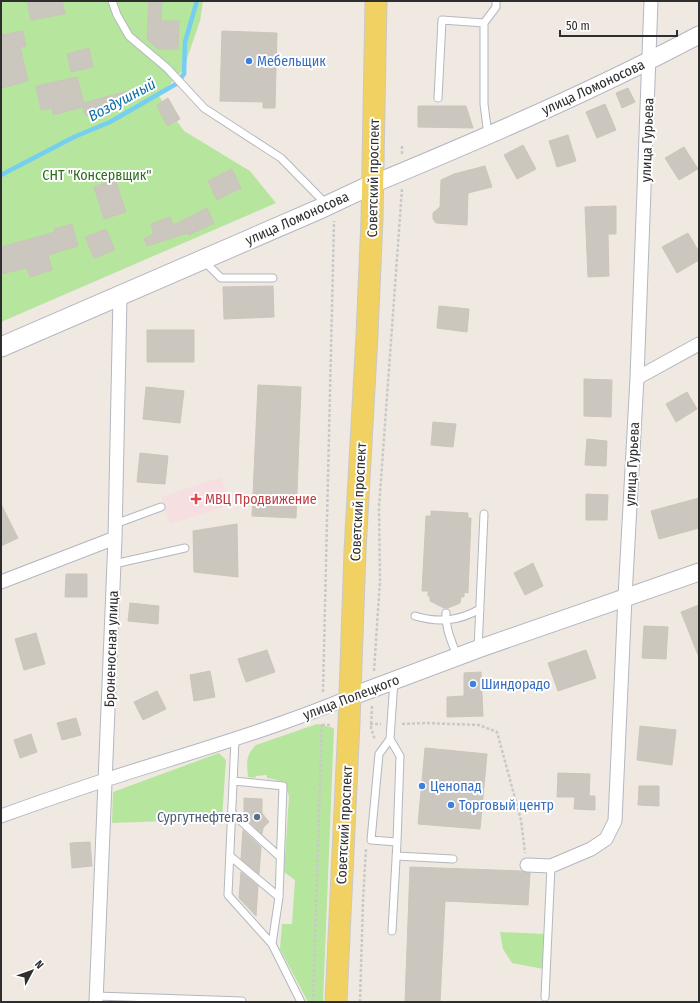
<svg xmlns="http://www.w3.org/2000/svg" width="700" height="1003" font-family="'Fira Sans Condensed',sans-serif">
<rect width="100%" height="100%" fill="#efe9e1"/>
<path fill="#f5dfe0" d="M221,477L230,505L170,524L161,497Z"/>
<path fill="#b6e59e" d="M1,1H203L200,21L183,70L159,96L184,131L250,171L276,203L1,322Z
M317,724L334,728L323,1002H308L280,949L282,924H292L295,880L284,872L289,797C286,782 281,780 267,778V775L256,776L255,778L248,777C247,763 245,756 256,745Z
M219,753L226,760L222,819L112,823L113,792Z
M500,932L544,934V969L512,963L503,949Z"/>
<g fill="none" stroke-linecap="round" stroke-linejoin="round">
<path stroke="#75cff0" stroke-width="4.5" d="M1,175L74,137L110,122L176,84L184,74L185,42L197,1"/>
</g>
<path fill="#cbc7bf" stroke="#cbc5ba" d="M27,1H62L65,14L31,20Z
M149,1H162L161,21H179L178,49H158L147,39Z
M23,31L26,46L20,47L28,81L1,88V35Z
M222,31L277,33L275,108H263V102L220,101Z
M89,48L93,67L71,72L67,54Z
M77,77L84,103L131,90L134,102L85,115L83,107L53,115L52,108L41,110L36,86Z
M628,88L635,102L622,108L616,93Z
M168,98L180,119L167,126L157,105Z
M605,104L616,130L597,138L586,112Z
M418,106H466L473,128L418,127Z
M568,135L576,161L557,167L549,141Z
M523,145L536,169L517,179L504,155Z
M684,147L698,169L679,180L665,158Z
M485,166L492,187L468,193L467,225L436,223L433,219V213L440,207L441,180L454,174Z
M232,169L241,188L217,200L208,181Z
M115,179L126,212L104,219L94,187Z
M616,206V234H608L609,276L588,277L585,207Z
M207,208L214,223L189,235L188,233L147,246L144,239L154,234L151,224L170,217L173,225Z
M72,224L78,246L48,255L52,270L30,277L27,268L1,274V247L55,232L54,229Z
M106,229L115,250L94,258L85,237Z
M688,233L699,252V260L677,273L662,247Z
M273,286L274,317L224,319L223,287Z
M439,306L469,309L467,332L437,328Z
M147,330H194V362H147Z
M584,379L612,380L611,417L584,416Z
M258,385L301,387L296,518L252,516Z
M146,387L184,391L180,423L143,419Z
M687,392L697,409L676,422L666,404Z
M433,422L456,424L453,447L431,445Z
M587,439L607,441L606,466L585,465Z
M140,453L168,456L165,484L137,482Z
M586,494L608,495L607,520H586Z
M699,498V528L659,539L651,511Z
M1,504L18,538L1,546Z
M431,511L468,513V518H471L468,593L464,592V597H461L460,603L448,608H444L430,601V596H428V591H422L426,516H431Z
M237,524L238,577L194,572L193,531Z
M533,563L543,586L525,595L514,573Z
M66,574H87V597H65Z
M130,603L159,606L158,624L128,621Z
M699,605V655H698L681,612Z
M644,626L668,627L666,659L642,658Z
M36,633L45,664L24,670L15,639Z
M267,650L275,672L246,682L238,659Z
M586,650L596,678L558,691L548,663Z
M210,671L215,697L194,701L190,675Z
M481,672L483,716L447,717V697L464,696V673Z
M157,691L166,709L143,720L134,702Z
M76,718L81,735L62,740L57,723Z
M640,726L676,730L672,765L637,760Z
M31,734L37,752L20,758L14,740Z
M425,748L487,754L480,829L418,824Z
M558,773L590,774L589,796H595V810L574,809L575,797H557Z
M639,786H659V806L638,805Z
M244,798L262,799V813L269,822L263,828L262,834L244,817Z
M243,830L261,847L259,874L241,859Z
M90,842L92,866L72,868L70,843Z
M410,867L522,871L530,873L528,905L445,901L440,1002H405Z
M241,872L258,886L256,916L239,898Z"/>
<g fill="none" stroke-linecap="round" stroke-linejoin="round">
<defs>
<path id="service" d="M112,1L117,15L129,36L167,68L204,108L281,158L326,204
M484,23L496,7V1
M438,98L442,20L484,23V104L488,135
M203,260L221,278H273
M115,524L161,507
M114,564L185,548
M446,613C445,628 452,642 457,656
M415,616C439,623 459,621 480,609
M478,649L484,514
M235,739L228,895L272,944L301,1002
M390,739L400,756L397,842L371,840L379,754L390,739L394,680
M234,781L283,786L279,897L272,944
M232,813L280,857
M230,856L279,897
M396,856L453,859
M392,931L397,842
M96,996L242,1001
M545,997L551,866"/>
<path id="minor" d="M637,378L699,344
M1,582L115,538
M1,816C37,803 72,791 108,779C189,753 271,730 350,697
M527,865L551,866L591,849L606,839L615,821L625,597L637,378L651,1
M96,1002L115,538L120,296"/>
<path id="tertiary" d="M373,184C484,138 593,91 699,35
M350,697L478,649L699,572"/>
<path id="secondary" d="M1,347L322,208L373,184"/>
<path id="primary" d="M336,1002L349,723L355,551L367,335L372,219L376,1"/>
</defs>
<use href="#service" stroke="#b4b7c1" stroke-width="9"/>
<use href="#minor" stroke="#b4b7c1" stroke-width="15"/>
<use href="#tertiary" stroke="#b4b7c1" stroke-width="19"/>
<use href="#secondary" stroke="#b4b7c1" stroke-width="21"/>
<use href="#primary" stroke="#c9c9c9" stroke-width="23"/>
<path stroke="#c9c9c9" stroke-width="2.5" stroke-dasharray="3 2" stroke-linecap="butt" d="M402,146V154
M374,671L380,580L379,507L402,189
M323,692L334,221
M372,706L371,728L375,740
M370,724H381
M402,724L425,723L479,725L497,732L521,820L525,853
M322,725H331
M313,1002L322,723
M360,1002L363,900L366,849"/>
<use href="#service" stroke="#fff" stroke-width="7"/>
<use href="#minor" stroke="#fff" stroke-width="13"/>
<use href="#tertiary" stroke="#fff" stroke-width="17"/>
<use href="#secondary" stroke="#fff" stroke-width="19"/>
<use href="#primary" stroke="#f2d163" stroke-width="21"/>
</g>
<g fill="#3f7fe0" stroke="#fff" stroke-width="1.5">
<circle cx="249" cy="61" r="4"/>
<circle cx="473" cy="684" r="4"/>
<circle cx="422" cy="786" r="4"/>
<circle cx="451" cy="805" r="4"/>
</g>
<path fill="#e0444e" stroke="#fff" stroke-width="1.5" d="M194 493h4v4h4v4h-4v4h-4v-4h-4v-4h4z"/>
<circle fill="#5c6f8a" stroke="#fff" stroke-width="1.5" cx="257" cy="817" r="4"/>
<g text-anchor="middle" stroke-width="4" stroke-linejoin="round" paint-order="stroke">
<g font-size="14" fill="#366cbe" stroke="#fff" text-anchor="start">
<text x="257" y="66">Мебельщик</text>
<text x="481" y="689">Шиндорадо</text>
<text x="430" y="791">Ценопад</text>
<text x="459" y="810">Торговый центр</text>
</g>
<g font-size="14" fill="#2e2e2e" stroke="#fff">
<text transform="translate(593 87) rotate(-25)" y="5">улица Ломоносова</text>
<text transform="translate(647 140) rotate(-88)" y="5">улица Гурьева</text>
<text transform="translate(373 178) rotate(-89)" y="5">Советский проспект</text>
<text transform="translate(297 218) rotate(-24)" y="5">улица Ломоносова</text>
<text transform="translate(632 464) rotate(-87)" y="5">улица Гурьева</text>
<text transform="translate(358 502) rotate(-87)" y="5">Советский проспект</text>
<text transform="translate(111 649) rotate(-88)" y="5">Броненосная улица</text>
<text transform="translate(351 697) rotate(-21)" y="5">улица Полецкого</text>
<text transform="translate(344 825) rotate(-87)" y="5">Советский проспект</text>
</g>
<g font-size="14" fill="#2c6e1b" stroke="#fff">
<text x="97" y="180">СНТ "Консервщик"</text>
</g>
<g font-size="14" fill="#be3a42" stroke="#fff" text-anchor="start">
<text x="205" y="504">МВЦ Продвижение</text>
</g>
<g font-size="14" fill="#4e5e75" stroke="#fff" text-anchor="end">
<text x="249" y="822">Сургутнефтегаз</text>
</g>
<g font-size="15" font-style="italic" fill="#0d6fa3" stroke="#fff">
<text transform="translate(122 100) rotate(-28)" y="5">Воздушный</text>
</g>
</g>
<rect width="700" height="1003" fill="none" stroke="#2e2e2e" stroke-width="4"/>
<g transform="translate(32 971) rotate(49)" stroke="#ffffff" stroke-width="3" paint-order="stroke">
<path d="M0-3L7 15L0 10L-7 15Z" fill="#2e2e2e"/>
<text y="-6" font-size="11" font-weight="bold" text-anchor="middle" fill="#2e2e2e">N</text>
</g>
<path d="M560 30v6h117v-6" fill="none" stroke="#2e2e2e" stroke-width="2"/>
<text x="566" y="30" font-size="12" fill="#2e2e2e" stroke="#ffffff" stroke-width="3" paint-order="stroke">50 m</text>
</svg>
